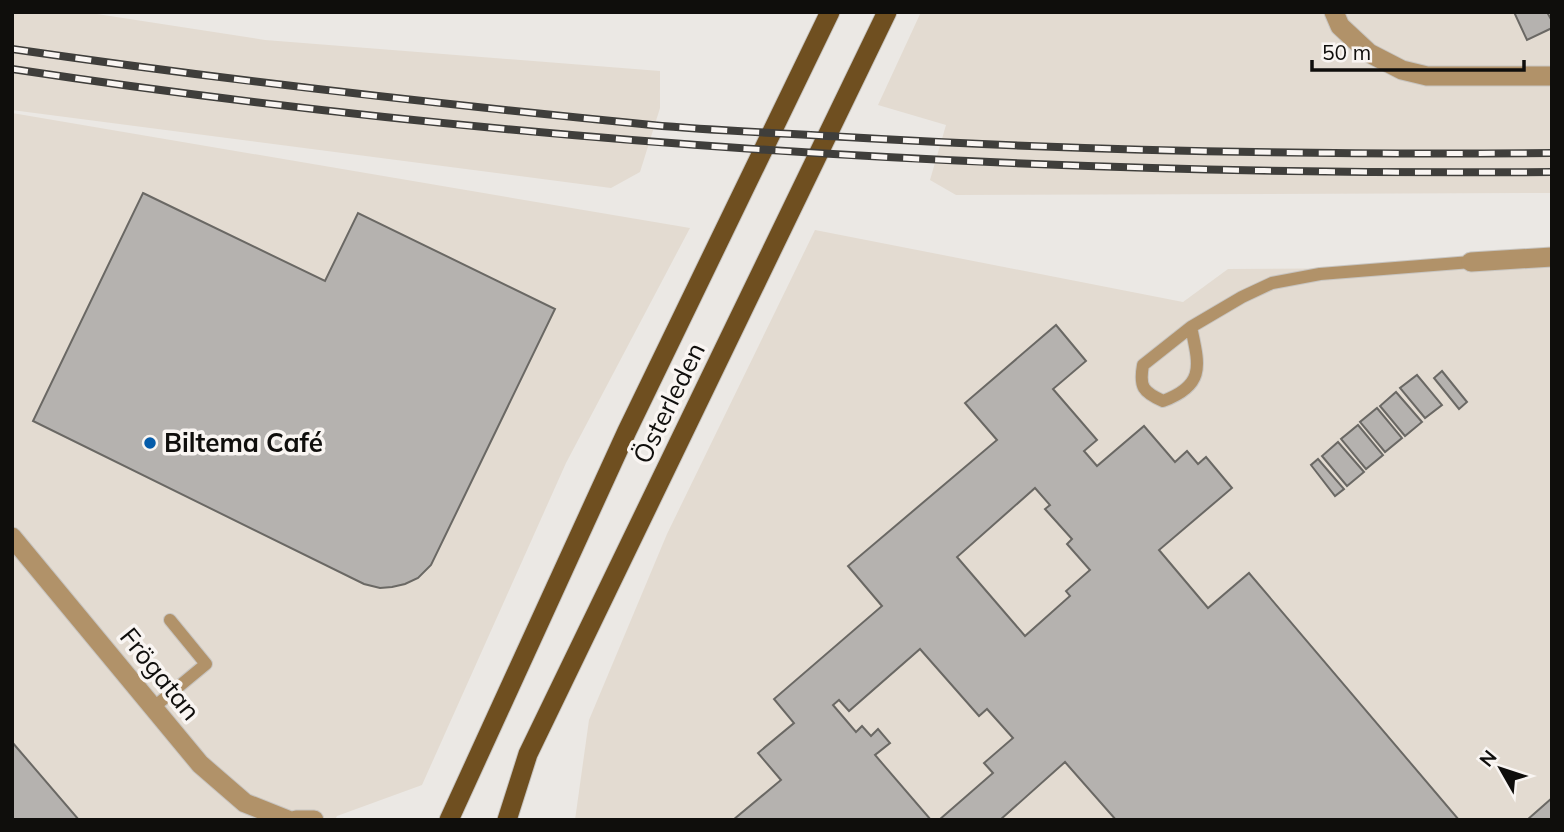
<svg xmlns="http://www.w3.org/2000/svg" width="1564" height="832" font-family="Mulish,sans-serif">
<rect width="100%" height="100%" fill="#ebe8e4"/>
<path fill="#e3dbd1" d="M12,12H84L265,40L660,71V108L640,172L611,188L27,112L12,110Z
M921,12H1552V193L956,195L930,180L946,125L878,105Z
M12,113L690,228L566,463L422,785L337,816L335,820H12Z
M815,230L1183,302L1228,269L1552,267V820H575L589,720L667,534Z"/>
<path fill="#b5b2af" stroke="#6a6864" stroke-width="2" fill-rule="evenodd" d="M1514,12H1547L1552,21V28L1527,40Z
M143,193L325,281L358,213L555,309L431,565L418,578L405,584L392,587L380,588L364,584L33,421Z
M1056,325L1086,361L1053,389L1097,440L1084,451L1097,466L1144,426L1175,462L1187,451L1198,464L1206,457L1232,488L1159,550L1208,608L1249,573L1459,820H1116L1065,762L1000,820H939L993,773L984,763L1013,738L987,709L979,716L920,649L849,711L839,700L833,705L856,732L862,726L871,736L878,729L890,743L875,755L931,820H733L781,780L758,753L794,723L774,699L882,606L848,566L997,440L965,403ZM1035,488L1050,505L1045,509L1072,539L1067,544L1090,570L1066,591L1070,596L1025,636L957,557Z
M1442,371L1467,402L1459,409L1434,378Z
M1417,375L1442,405L1425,418L1400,388Z
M1396,392L1422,422L1405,436L1380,406Z
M1377,408L1402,438L1385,452L1360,422Z
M1358,425L1383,455L1366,469L1341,439Z
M1338,442L1364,472L1347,486L1322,456Z
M1318,459L1344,489L1335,496L1311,465Z
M12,742L79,820H12Z
M1552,798V820H1527Z"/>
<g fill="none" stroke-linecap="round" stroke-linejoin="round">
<defs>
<path id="service" d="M1191,327L1143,365C1139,387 1143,392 1163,401C1206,385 1199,365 1191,327L1242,297L1272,283L1320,274L1471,262
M154,707L206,664L170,620"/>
<path id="minor" d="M1334,12L1340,26L1369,53L1402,70L1427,76H1552
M1471,262L1552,257
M12,537L200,764L245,803L288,820
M296,820H314"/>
<path id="primary" d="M449,820L627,431L830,12
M507,820L528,754L887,12"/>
</defs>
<use href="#service" stroke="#c8c5c1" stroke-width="14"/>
<use href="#minor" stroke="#c8c5c1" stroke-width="21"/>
<use href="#primary" stroke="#c8c5c1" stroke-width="21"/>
<use href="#service" stroke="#b19269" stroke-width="12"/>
<use href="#minor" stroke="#b19269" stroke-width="19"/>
<use href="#primary" stroke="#6f4f20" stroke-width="19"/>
<defs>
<path id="rail" d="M12,49C225,80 438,104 652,125C716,131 781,133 846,137C1081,151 1316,155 1552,153
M12,69C522,146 1037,176 1552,172"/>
</defs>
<use href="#rail" stroke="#3f3e3b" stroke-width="8"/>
<use href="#rail" stroke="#f9f5f2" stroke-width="5" stroke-dasharray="16" stroke-linecap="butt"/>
</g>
<circle fill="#045ba9" stroke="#f9f5f2" stroke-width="2.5" cx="150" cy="443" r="7"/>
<g text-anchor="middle" stroke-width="7" stroke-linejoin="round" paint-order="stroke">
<g font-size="26" fill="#0f0e0c" stroke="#f9f5f2">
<text transform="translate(669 403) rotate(-64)" y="9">Österleden</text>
<text transform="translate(160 674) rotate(51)" y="9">Frögatan</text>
</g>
<g font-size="26" font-weight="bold" fill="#0f0e0c" stroke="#f9f5f2" text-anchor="start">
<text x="164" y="452">Biltema Café</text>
</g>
</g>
<rect width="1564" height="832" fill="none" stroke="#0f0e0c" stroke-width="28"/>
<g transform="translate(1501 769) rotate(309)" stroke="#f9f5f2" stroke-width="5" paint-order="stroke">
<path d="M0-5L12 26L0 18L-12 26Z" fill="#0f0e0c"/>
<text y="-10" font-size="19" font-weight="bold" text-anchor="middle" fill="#0f0e0c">N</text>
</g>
<path d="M1312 60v10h212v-10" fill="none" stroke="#0f0e0c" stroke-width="3.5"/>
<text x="1322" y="60" font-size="21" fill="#0f0e0c" stroke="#f9f5f2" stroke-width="5" paint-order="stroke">50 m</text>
</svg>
